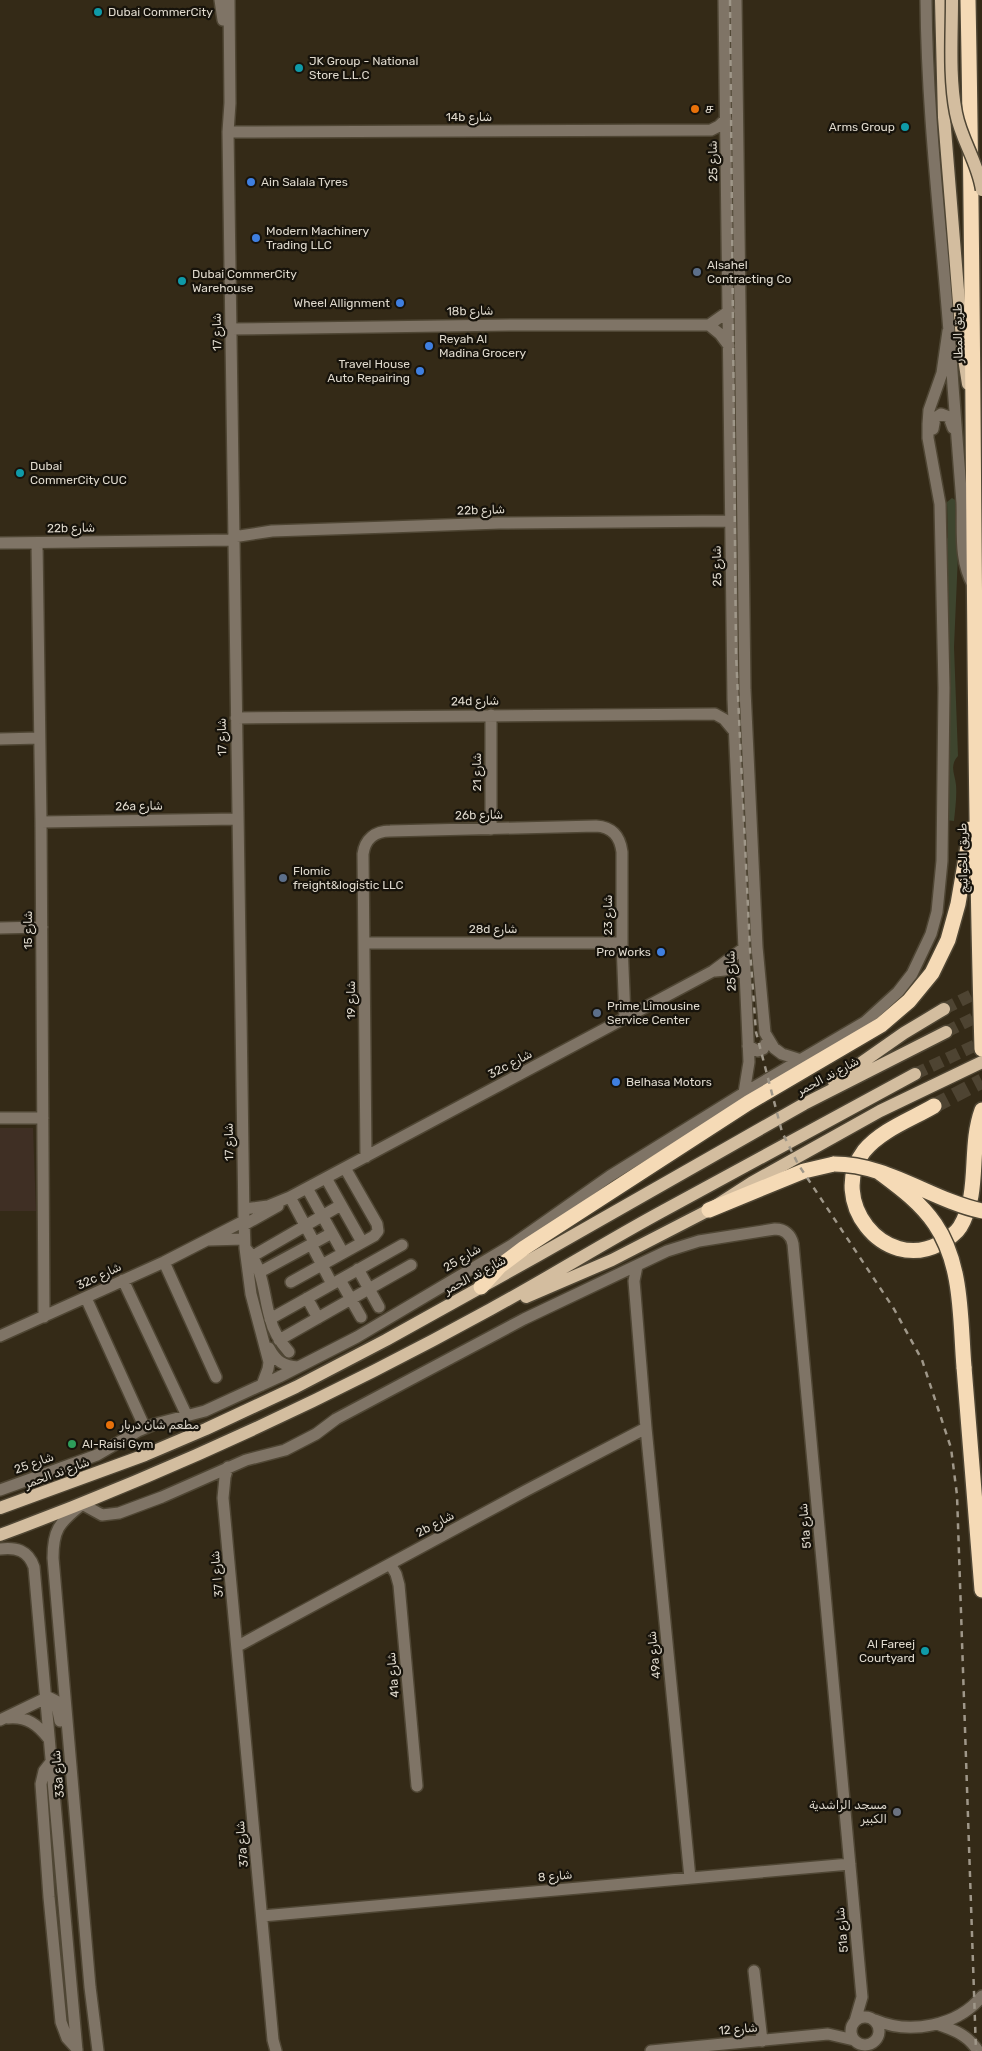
<svg xmlns="http://www.w3.org/2000/svg" width="982" height="2051" font-family="Rubik,'Noto Naskh Arabic','Noto Sans Tamil',sans-serif">
<rect width="100%" height="100%" fill="#342a17"/>
<path fill="#3f2f24" d="M0,1128H33L36,1211H0Z"/>
<path fill="#3e452e" d="M952,498L957,501L958,555L954,647L958,756C949,766 955,774 956,785C957,797 955,810 954,821L946,820L944,540L948,538L947,502Z"/>
<g fill="none" stroke-linecap="round" stroke-linejoin="round">
<path stroke="#4e4432" stroke-width="12" stroke-dasharray="12 6" stroke-linecap="butt" d="M944,1009L982,990
M946,1032L982,1014
M915,1074L982,1042"/>
<path stroke="#4e4432" stroke-width="15" stroke-dasharray="15 8" stroke-linecap="butt" d="M934,1106L982,1081"/>
<defs>
<path id="minor" d="M220,0L223,20
M229,0L230,103L228,132L244,1221L245,1248L251,1294L269,1362L268,1369L262,1385
M724,0L733,699L749,1062L744,1093
M736,0L745,690L757,947L765,1033L774,1048L782,1054L801,1060
M926,0C927,129 945,257 953,386C956,425 959,464 962,503C963,531 959,560 973,585
M228,132L711,130L719,126L726,119
M709,325L720,334L729,346
M230,329L512,325H709L729,311
M933,429L935,418L941,414L949,417L953,428
M233,537L272,531L389,527L500,523L730,521
M0,543L233,540
M37,543L41,822L44,1317
M491,715V829
M236,718L715,714L724,719L734,731
M0,739L39,738
M41,822L238,819
M0,928L42,927
M364,943H622
M715,971L734,969L744,974
M748,1046L758,1051L763,1049L768,1040
M0,1118H43
M366,1157L363,854C365,839 375,831 390,831L596,826C612,827 620,836 622,852V943L625,1018
M326,1178L362,1242
M307,1188L343,1253
M290,1197L314,1242
M244,1209L268,1206L290,1197L713,971L744,948
M244,1225L278,1206
M209,1240L244,1239
M311,1244L332,1284
M245,1248C264,1267 263,1294 270,1318C273,1331 280,1342 289,1352
M253,1256L341,1205
M164,1262L216,1377
M637,1266L634,1281L646,1428L690,1878
M358,1269L379,1307
M260,1272L332,1233
M123,1280L187,1416
M340,1280L361,1317
M291,1282L374,1236L378,1231L377,1224L345,1168
M86,1298L145,1428
M307,1298L318,1318
M270,1319L402,1245
M0,1336L164,1262L244,1221
M279,1340L411,1265
M269,1348C276,1361 283,1366 298,1367
M228,1467L225,1477L223,1498L273,2040L276,2051
M0,1490L97,1455L138,1431L155,1424L205,1411L279,1377L357,1337L512,1245L610,1176L744,1093L865,1022L898,992L912,974L931,934L937,912L942,861L944,688L940,504L928,438V424L929,410L942,373L948,331
M82,1504L102,1515L119,1513L162,1497L246,1460L285,1450L316,1434L336,1419L524,1319L667,1251L699,1241L775,1229C785,1229 791,1235 793,1244L862,1997L855,2021
M80,1506C59,1523 53,1530 53,1558L90,1987L98,2051
M0,1549C16,1547 28,1550 34,1567L77,2051
M390,1564L396,1574L399,1585L417,1786
M238,1646L527,1490L646,1428
M8,1718C27,1716 38,1725 49,1739
M0,1720L48,1697L56,1701L60,1721
M51,1762L44,1771L41,1784L49,1897L61,2022L67,2038L77,2049
M262,1916L850,1864
M754,1971L762,2041
M851 2031a14 14 0 1 1 28 0a14 14 0 1 1-28 0Z
M875,2020C910,2035 958,2026 982,1996
M937,2024C954,2030 968,2035 978,2051
M651,2051L828,2034L854,2040"/>
<path id="major" d="M941,0L944,117L963,352L968,384
M834,1082L904,1033L944,1009
M526,1297L612,1260L709,1210L751,1183L880,1111L982,1062
M0,1508L145,1455L206,1429L296,1387L386,1340L537,1256L804,1104L946,1032
M0,1535C169,1472 333,1396 491,1309C548,1278 604,1243 661,1212C745,1166 830,1120 915,1074"/>
<path id="highway" d="M968,0C975,350 972,699 982,1049
M934,1106C912,1119 881,1130 864,1151C827,1199 883,1273 939,1244C947,1239 955,1235 960,1227C981,1192 968,1148 982,1110
M709,1210L804,1171L834,1164
M481,1287L500,1266L524,1248L748,1103L881,1025L909,1001L932,973L948,940L958,904L971,829
M964,1367L982,1590"/>
</defs>
<use href="#minor" stroke="#4f4634" stroke-width="14"/>
<use href="#major" stroke="#4f4634" stroke-width="15"/>
<use href="#highway" stroke="#4f4634" stroke-width="18"/>
<use href="#minor" stroke="#7f7466" stroke-width="11"/>
<use href="#major" stroke="#d3bd9f" stroke-width="12"/>
<use href="#highway" stroke="#f5dab6" stroke-width="15"/>
<path stroke="#9f9789" stroke-width="2.5" stroke-dasharray="6 6" stroke-linecap="butt" d="M730,0L736,654L750,950L756,1032L782,1132L798,1164L894,1309L922,1360L951,1448L957,1495L976,2051"/>
<defs>
<path id="major-bridge" d="M952,0C952,37 949,77 956,113C961,140 978,162 982,190"/>
<path id="highway-bridge" d="M834,1164C888,1164 931,1200 982,1211
M879,1172C899,1187 920,1202 935,1224C963,1265 960,1320 964,1367"/>
</defs>
<use href="#major-bridge" stroke="#4f4634" stroke-width="15" stroke-linecap="butt"/>
<use href="#highway-bridge" stroke="#4f4634" stroke-width="18" stroke-linecap="butt"/>
<use href="#major-bridge" stroke="#d3bd9f" stroke-width="12"/>
<use href="#highway-bridge" stroke="#f5dab6" stroke-width="15"/>
</g>
<g fill="#0f9aa8" stroke="#17130b" stroke-width="2">
<circle cx="98" cy="12" r="5"/>
<circle cx="299" cy="68" r="5"/>
<circle cx="905" cy="127" r="5"/>
<circle cx="182" cy="281" r="5"/>
<circle cx="20" cy="473" r="5"/>
<circle cx="925" cy="1651" r="5"/>
</g>
<g fill="#e8710a" stroke="#17130b" stroke-width="2">
<circle cx="695" cy="109" r="5"/>
<circle cx="110" cy="1425" r="5"/>
</g>
<g fill="#3f7fe0" stroke="#17130b" stroke-width="2">
<circle cx="251" cy="182" r="5"/>
<circle cx="256" cy="238" r="5"/>
<circle cx="400" cy="303" r="5"/>
<circle cx="429" cy="346" r="5"/>
<circle cx="420" cy="371" r="5"/>
<circle cx="661" cy="952" r="5"/>
<circle cx="616" cy="1082" r="5"/>
</g>
<g fill="#5c6f8a" stroke="#17130b" stroke-width="2">
<circle cx="697" cy="272" r="5"/>
<circle cx="283" cy="878" r="5"/>
<circle cx="597" cy="1013" r="5"/>
</g>
<circle fill="#2e9e5b" stroke="#17130b" stroke-width="2" cx="72" cy="1444" r="5"/>
<circle fill="#6b7280" stroke="#17130b" stroke-width="2" cx="897" cy="1812" r="5"/>
<g text-anchor="middle" stroke-width="4.5" stroke-linejoin="round" paint-order="stroke">
<g font-size="12" fill="#dfd9cd" stroke="#17130b" text-anchor="start">
<text x="108" y="16">Dubai CommerCity</text>
<text x="309" y="65">JK Group - National<tspan x="309" dy="14">Store L.L.C</tspan></text>
<text x="705" y="113">ச</text>
<text x="895" y="131" text-anchor="end">Arms Group</text>
<text x="261" y="186">Ain Salala Tyres</text>
<text x="266" y="235">Modern Machinery<tspan x="266" dy="14">Trading LLC</tspan></text>
<text x="707" y="269">Alsahel<tspan x="707" dy="14">Contracting Co</tspan></text>
<text x="192" y="278">Dubai CommerCity<tspan x="192" dy="14">Warehouse</tspan></text>
<text x="390" y="307" text-anchor="end">Wheel Allignment</text>
<text x="439" y="343">Reyah Al<tspan x="439" dy="14">Madina Grocery</tspan></text>
<text x="410" y="368" text-anchor="end">Travel House<tspan x="410" dy="14">Auto Repairing</tspan></text>
<text x="30" y="470">Dubai<tspan x="30" dy="14">CommerCity CUC</tspan></text>
<text x="293" y="875">Flomic<tspan x="293" dy="14">freight&amp;logistic LLC</tspan></text>
<text x="651" y="956" text-anchor="end">Pro Works</text>
<text x="607" y="1010">Prime Limousine<tspan x="607" dy="14">Service Center</tspan></text>
<text x="626" y="1086">Belhasa Motors</text>
<text x="120" y="1429">مطعم شان دربار</text>
<text x="82" y="1448">Al-Raisi Gym</text>
<text x="915" y="1648" text-anchor="end">Al Fareej<tspan x="915" dy="14">Courtyard</tspan></text>
<text x="887" y="1809" text-anchor="end">مسجد الراشدية<tspan x="887" dy="14">الكبير</tspan></text>
</g>
<g font-size="12" fill="#dfd9cd" stroke="#17130b">
<text x="469" y="121">14b شارع</text>
<text transform="translate(713 161) rotate(-91)" y="4">شارع 25</text>
<text transform="translate(470 311) rotate(-1)" y="4">18b شارع</text>
<text transform="translate(217 332) rotate(-91)" y="4">شارع 17</text>
<text transform="translate(958 333) rotate(-91)" y="4">طريق المطار</text>
<text transform="translate(481 510) rotate(-2)" y="4">22b شارع</text>
<text transform="translate(71 528) rotate(-1)" y="4">22b شارع</text>
<text transform="translate(717 566) rotate(-91)" y="4">شارع 25</text>
<text transform="translate(475 701) rotate(-1)" y="4">24d شارع</text>
<text transform="translate(222 737) rotate(-91)" y="4">شارع 17</text>
<text transform="translate(477 772) rotate(-90)" y="4">شارع 21</text>
<text transform="translate(139 806) rotate(-1)" y="4">26a شارع</text>
<text transform="translate(479 815) rotate(-1)" y="4">26b شارع</text>
<text transform="translate(963 858) rotate(-91)" y="4">طريق الخوانيج</text>
<text transform="translate(608 915) rotate(-90)" y="4">شارع 23</text>
<text x="493" y="933">28d شارع</text>
<text transform="translate(28 930) rotate(-90)" y="4">شارع 15</text>
<text transform="translate(731 971) rotate(-92)" y="4">شارع 25</text>
<text transform="translate(351 1000) rotate(-90)" y="4">شارع 19</text>
<text transform="translate(510 1064) rotate(-28)" y="4">32c شارع</text>
<text transform="translate(828 1076) rotate(-28)" y="4">شارع ند الحمر</text>
<text transform="translate(229 1142) rotate(-91)" y="4">شارع 17</text>
<text transform="translate(462 1258) rotate(-31)" y="4">شارع 25</text>
<text transform="translate(475 1275) rotate(-28)" y="4">شارع ند الحمر</text>
<text transform="translate(99 1276) rotate(-25)" y="4">32c شارع</text>
<text transform="translate(34 1463) rotate(-20)" y="4">شارع 25</text>
<text transform="translate(57 1473) rotate(-20)" y="4">شارع ند الحمر</text>
<text transform="translate(435 1524) rotate(-28)" y="4">2b شارع</text>
<text transform="translate(805 1526) rotate(-95)" y="4">51a شارع</text>
<text transform="translate(217 1574) rotate(-95)" y="4">شارع ا 37</text>
<text transform="translate(654 1655) rotate(-96)" y="4">49a شارع</text>
<text transform="translate(393 1675) rotate(-95)" y="4">41a شارع</text>
<text transform="translate(58 1774) rotate(-95)" y="4">33a شارع</text>
<text transform="translate(242 1844) rotate(-95)" y="4">37a شارع</text>
<text transform="translate(555 1876) rotate(-5)" y="4">شارع 8</text>
<text transform="translate(842 1930) rotate(-95)" y="4">51a شارع</text>
<text transform="translate(738 2029) rotate(-5)" y="4">شارع 12</text>
</g>
</g>
</svg>
